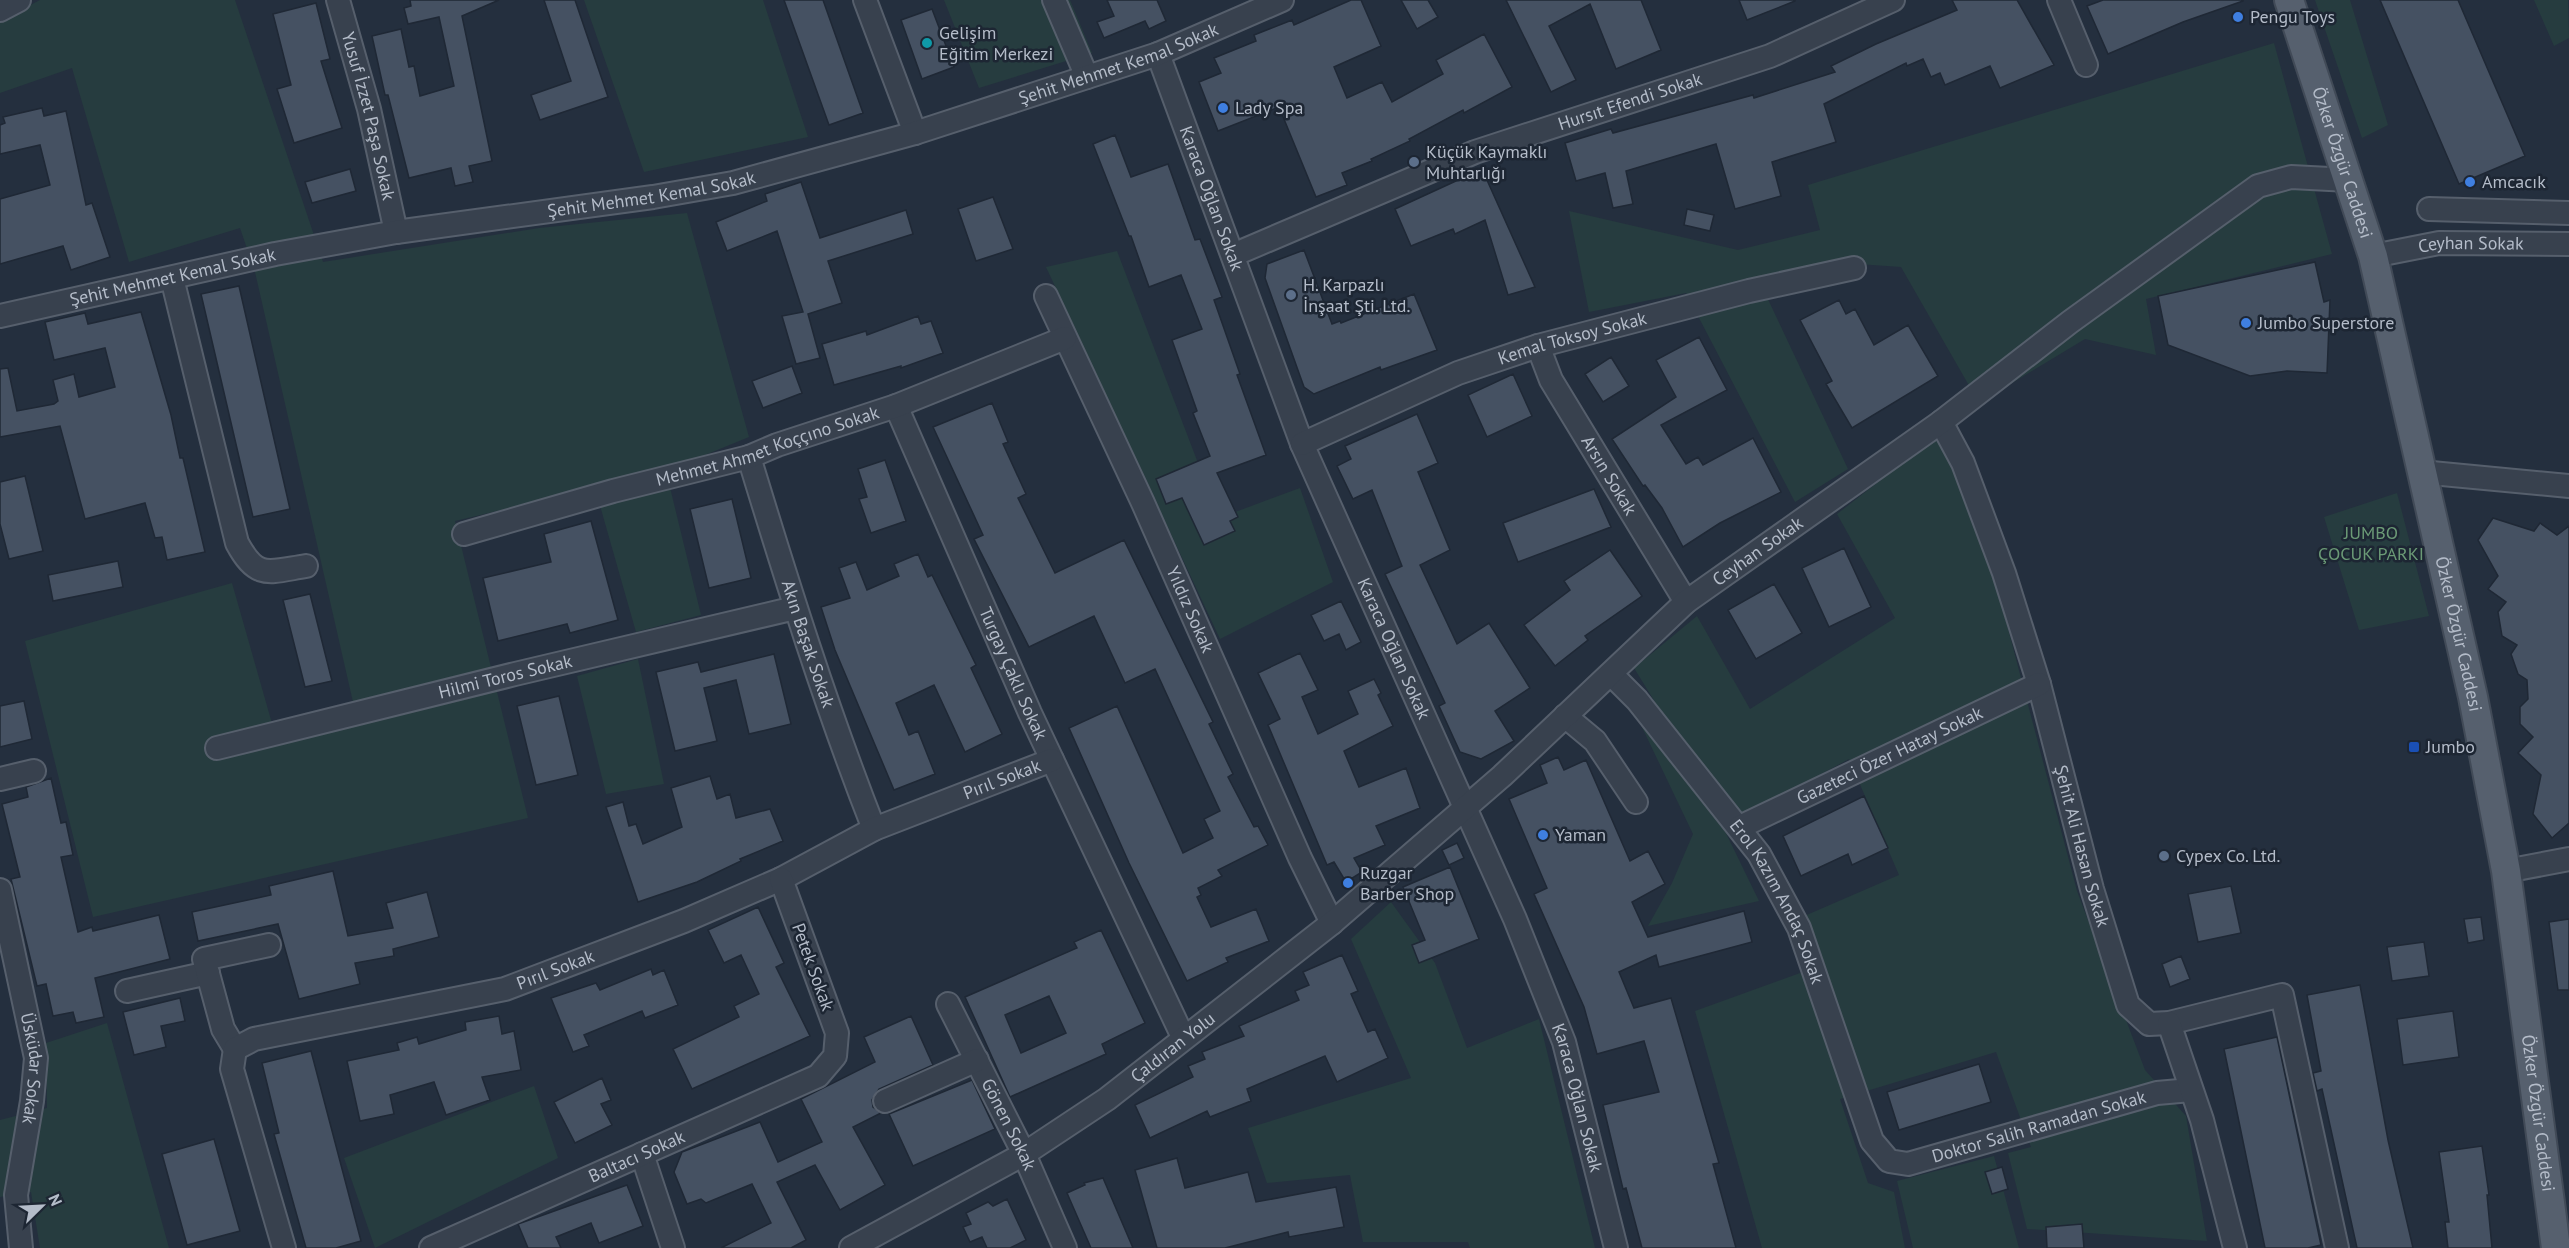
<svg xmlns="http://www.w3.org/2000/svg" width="2569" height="1248" font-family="'PT Sans',sans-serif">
<rect width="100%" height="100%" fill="#242f3e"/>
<path fill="#263c3f" d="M40,0H235L323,262L539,228L687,213L749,437L666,471L701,615L636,632L595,488L455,521L528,818L93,917L25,641L232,583L277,741L358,724L255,272L240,228L129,262L72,68L0,93V21Z
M584,0H763L808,137L644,172Z
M944,0H1070L1092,53L979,88Z
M2315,0H2350L2388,125L2362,138Z
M2534,0H2568L2569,38L2554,46Z
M2274,43L2332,254L2146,299L2156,355L2085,339L1979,403L1901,267L1829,262L1758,278L1848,469L1795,502L1686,293L1589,312L1569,211L1738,250L1820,230L1808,185Z
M1117,251L1219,518L1300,488L1333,582L1220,639L1046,267Z
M1954,423L2077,891L2145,1070L2186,1116L2207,1241L2027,1229L2008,1153L2031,1147L1996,1052L1840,1099L1868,1183L1894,1192L1905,1248H1762L1695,1011L1825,964L1802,917L1899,875L1849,759L1723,827L1759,901L1648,926L1672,883L1693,834L1640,723L1655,702L1634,668L1697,616L1750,709L1895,618L1837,514Z
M2397,493L2429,616L2359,630L2324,517Z
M638,659L664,784L606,794L577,676Z
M1391,902L1435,963L1467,1048L1539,1019L1595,1248H1470L1468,1242H1363L1350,1175L1267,1183L1248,1128L1411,1078L1351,939Z
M107,1023L169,1248H40L31,1192L0,1197V1120L47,1108L46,1043Z
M534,1086L558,1158L375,1248L344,1158Z
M1994,1156L2019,1248H1913L1897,1181Z"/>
<path fill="#455162" stroke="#1f2835" stroke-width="1.5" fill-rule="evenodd" d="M410,0H499L462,16L492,161L469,166L473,182L455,186L451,168L409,178L388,95H385L372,36L401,29L409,67L414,66L420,96L454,86L439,17L408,24L404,8L411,6Z
M544,0H575L608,97L540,120L531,95L571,81Z
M784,0H823L863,113L829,125Z
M1107,0H1157L1166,21L1149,29L1145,21L1104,38L1097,22L1114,16Z
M1351,0H1361L1381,46L1334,67L1347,98L1382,82L1392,102L1443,74L1436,60L1484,34L1512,87L1464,113L1463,110L1409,139L1410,141L1371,159L1372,161L1342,173L1347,185L1316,197L1279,107L1218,131L1199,82L1221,73L1214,58L1256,41L1254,35L1292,20L1294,25Z
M1401,0H1428L1438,17L1417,29Z
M1506,0H1641L1661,50L1616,69L1590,4L1549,26L1576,80L1551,92Z
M1739,0H1795V1L1747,20Z
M1952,0H2017L2054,65L2000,88L1990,66L1945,85L1940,73L1931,77L1923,59L1907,66L1906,63L1824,104L1836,142L1772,162L1781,196L1735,209L1716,144L1626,171L1633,204L1613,208L1605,173L1576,181L1565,143L1611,129L1613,133L1753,95L1754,98L1835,72L1831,66L1876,44L1957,10Z
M2103,0H2243V1L2183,22L2108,54L2087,6Z
M2380,0H2458L2525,156L2459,184Z
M316,3L330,59L321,61L342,128L294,143L277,89L291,85L273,14Z
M932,9L954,67L922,79L901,20Z
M42,108L44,116L66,111L86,205L92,203L110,257L71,270L63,246L0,264V199L50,185L40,145L0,154V125L5,123L3,117Z
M1115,135L1131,177L1168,164L1195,240L1200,239L1222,297L1214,300L1240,374L1237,375L1266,455L1217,473L1238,517L1230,521L1235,531L1204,545L1182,498L1166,504L1156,479L1210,456L1193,413L1197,411L1172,340L1202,329L1181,275L1149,287L1131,236H1129L1093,144Z
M350,169L356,191L312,203L305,182Z
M1482,169L1535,287L1508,295L1485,220L1455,234L1453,229L1411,246L1395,209Z
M801,182L820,238L906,210L913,234L828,261L842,303L808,314L820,358L796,364L782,316L803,312L777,231L727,251L716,222L767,201L765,194Z
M993,197L1013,249L976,261L958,209Z
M1687,209L1714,215L1710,231L1684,225Z
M1304,250L1332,324L1340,321L1341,323L1414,294L1437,350L1381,370L1380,367L1314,394L1304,387L1265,278L1267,264Z
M2315,262L2324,302L2330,300L2327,373L2287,371L2250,376L2168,345L2158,296Z
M239,286L290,509L253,517L201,294Z
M1839,300L1846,314L1855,309L1874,345L1908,325L1938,376L1852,428L1826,384L1832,381L1800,320Z
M141,312L171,415L180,458H183L205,552L167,560L162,537L155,538L145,503L85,519L60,426L0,437V369L8,368L17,411L54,404L58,401L53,380L74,374L79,397L115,387L105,348L54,360L45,322L85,313L88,324Z
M918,316L921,324L931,321L943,353L901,368V366L834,385L822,344L866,331L867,335Z
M1699,337L1727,390L1661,425L1686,464L1698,457L1703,465L1753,438L1781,492L1720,523L1683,547L1662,508L1645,485L1643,486L1612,439L1676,397L1656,360Z
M1611,357L1629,386L1603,402L1585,374Z
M792,366L802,393L763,408L752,381Z
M1513,374L1532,416L1487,437L1468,395Z
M992,403L1008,442L1003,444L1026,494L1018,498L1055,573L1124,540L1213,722L1209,724L1233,774L1228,777L1254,827L1258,826L1268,845L1218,870L1222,876L1198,888L1201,895L1197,897L1211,927L1256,909L1269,941L1226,958L1228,962L1187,981L1129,863L1069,728L1117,706L1183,853L1213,838L1204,819L1220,811L1155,669L1125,683L1094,616L1029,647L974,539L983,535L933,427Z
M1417,414L1438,463L1418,472L1450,550L1420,565L1457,644L1489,623L1530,688L1495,711L1514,741L1481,759L1460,752L1439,706L1445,703L1385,574L1402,566L1372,490L1353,499L1337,466L1351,459L1345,446Z
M885,460L906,521L871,533L859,499L867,497L858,469Z
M25,476L43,551L9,559L0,524V482Z
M1594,489L1611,527L1518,562L1503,523Z
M732,499L751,578L709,588L690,509Z
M2493,518L2534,531L2540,523L2557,535L2569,526V823L2552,838L2533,814L2541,775L2518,753L2533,737L2520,724V707L2528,699L2527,680L2518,674L2511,654L2517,645L2502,636L2498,612L2506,602L2488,589L2498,576L2478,540Z
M591,521L618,620L570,633L567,624L498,641L483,578L551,562L544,534Z
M1844,548L1871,607L1829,627L1802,568Z
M1610,550L1642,596L1585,636L1588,640L1555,666L1524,625L1570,590L1564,581Z
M918,554L928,577L932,575L976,665L971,668L1002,734L965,752L934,685L896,703L909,735L918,731L935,774L894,790L835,650L821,607L850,598L839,568L856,562L867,590L899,576L894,564Z
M118,561L123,587L53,601L48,575Z
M1774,584L1802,633L1756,659L1728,610Z
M310,594L332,681L305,687L283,600Z
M1341,601L1361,642L1346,650L1339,634L1324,641L1311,615Z
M1300,653L1318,690L1302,697L1318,734L1358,714L1348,691L1374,679L1381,693L1378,695L1393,726L1344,751L1359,787L1406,768L1420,808L1376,826L1385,845L1354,858L1362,872L1346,882L1334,862L1327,865L1268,725L1280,719L1258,673Z
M774,654L791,724L749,734L736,680L704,688L717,741L675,751L656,672L698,662L701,672Z
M559,696L578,775L536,785L517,706Z
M24,701L32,739L0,747V706Z
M1558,757L1564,770L1586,760L1630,861L1648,851L1665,884L1632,902L1648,937L1744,911L1752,942L1659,967L1656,955L1619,972L1634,1008L1671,998L1719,1163L1713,1164L1736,1248H1642L1626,1188L1623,1189L1603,1105L1659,1092L1644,1041L1597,1054L1584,1007L1534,894L1547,888L1509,799L1547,783L1540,765Z
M710,776L717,799L730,794L736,818L770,809L783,841L740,859L741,861L697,882L638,902L606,807L623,802L629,826L636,824L643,844L682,827L671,788Z
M51,778L61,823L66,822L73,855L61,857L78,932L92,927L93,931L159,915L170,959L95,978L104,1017L76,1023L73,1012L53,1016L46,984L37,986L11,879L20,877L2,804L28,797L26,787Z
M1864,796L1888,848L1852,865L1848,854L1801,876L1783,836Z
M1457,843L1464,858L1449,865L1442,850Z
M1450,867L1479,939L1419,963L1412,945L1425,940L1403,887Z
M333,871L348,936L393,928L386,903L427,892L439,937L393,949L394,956L355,963L360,984L299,999L278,924L198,941L192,912L271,895L269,886Z
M2231,886L2241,933L2198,942L2188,894Z
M758,907L784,963L776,967L810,1036L692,1089L673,1049L739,1017L734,1006L759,994L741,955L724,963L708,930Z
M2481,917L2484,940L2468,943L2464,919Z
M2569,919V990H2558L2549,922Z
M1101,930L1145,1023L1102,1044L1106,1054L1010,1097L965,997L1077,948L1074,942ZM1049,996L1066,1033L1021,1053L1005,1015Z
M2424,942L2429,976L2392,981L2387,947Z
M1342,955L1358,991L1351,994L1368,1032L1375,1029L1388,1058L1337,1082L1325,1056L1247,1089L1251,1101L1210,1117L1207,1111L1150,1138L1135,1105L1193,1077L1188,1066L1205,1059L1202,1052L1244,1036L1239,1026L1299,1000L1295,991L1309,985L1303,972Z
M2181,956L2190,979L2170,987L2162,964Z
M651,969L653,975L664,970L678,1005L645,1018L642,1011L584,1035L589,1046L573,1052L551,998L596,983L600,990Z
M2360,985L2388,1140L2413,1248H2357L2322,1089L2317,1091L2313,1073L2321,1071L2307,995Z
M180,998L185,1021L161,1026L166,1047L134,1055L123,1012Z
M2453,1011L2459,1057L2403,1065L2397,1019Z
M499,1016L502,1034L514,1031L521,1070L482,1077L490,1100L446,1115L434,1082L390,1095L394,1114L360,1121L347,1061L399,1050L397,1043L417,1037L419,1044L466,1030L465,1022Z
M911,1016L933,1065L879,1089L872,1100L873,1107L881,1113L853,1127L885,1185L840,1210L815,1165L777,1182L806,1240L791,1248H721L771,1223L752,1184L706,1203L701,1199L687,1204L674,1172L682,1152L760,1122L778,1162L822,1142L801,1099L875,1062L864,1037Z
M2277,1037L2321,1245L2308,1248H2265L2224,1049Z
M311,1051L361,1241L336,1248H306L274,1134L279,1133L262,1063Z
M1979,1064L1991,1102L1899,1130L1887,1092Z
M602,1078L611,1100L601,1104L612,1125L575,1143L554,1102Z
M972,1080L995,1129L913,1166L889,1114Z
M214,1139L240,1231L187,1245L162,1154Z
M2482,1146L2489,1195H2487L2492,1248H2448L2445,1222H2449L2439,1152Z
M1177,1158L1185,1188L1248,1172L1256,1202L1336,1187L1344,1227L1289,1237L1288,1232L1225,1248H1157L1135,1170Z
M2002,1167L2008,1189L1992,1194L1985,1172Z
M1103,1178L1133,1248H1091L1067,1193L1085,1185L1084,1183Z
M627,1185L643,1226L599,1243L591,1223L556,1237L561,1248H528L518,1224Z
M1007,1199L1026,1240L1010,1248H987L982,1237L970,1242L963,1227L971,1224L966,1213L988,1202L993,1206Z
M2082,1224L2084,1248H2047L2046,1227Z"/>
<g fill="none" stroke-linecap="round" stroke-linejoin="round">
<defs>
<g id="minor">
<path id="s1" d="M338,0L369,109L396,232"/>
<path d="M865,0L915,133"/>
<path d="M1054,0L1087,77"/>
<path d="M2059,0L2086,65"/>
<path d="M0,10L19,0"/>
<path id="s2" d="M1158,54L1302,444L1515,919L1564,1042L1616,1248"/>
<path d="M2429,209L2569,213"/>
<path id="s3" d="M1233,255L1475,152L1770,56L1893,0"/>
<path id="s4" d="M2373,256L2439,243L2569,244"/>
<path d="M172,278L237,543C257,580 268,572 306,566"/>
<path id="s5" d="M1046,296L1143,503L1300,858L1332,923"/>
<path id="s6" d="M0,316L275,254L396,232L653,197L733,183L915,133L1158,54L1282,0"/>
<path id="s7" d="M1538,346L1551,380L1686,602"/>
<path id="s8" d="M896,406L1030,713L1183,1037"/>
<path id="s9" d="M1941,422L1963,463L2004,573L2039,684L2092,889L2128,1005L2149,1024L2169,1023L2282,995L2337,1248"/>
<path id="s10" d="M1302,444L1458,373L1538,346L1749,291L1854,268"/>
<path id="s11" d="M749,457C787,582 826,707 874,829"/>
<path d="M2421,472L2569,486"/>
<path id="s12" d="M464,534L613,491L749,457L777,445L896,406L1065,338"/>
<path id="s13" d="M1611,674L1637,700L1759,854L1799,928L1872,1141L1889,1161L1908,1164L2157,1093L2191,1090"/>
<path d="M1565,716L1595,741L1636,802"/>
<path id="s14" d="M217,748L515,674L795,608"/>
<path d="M0,779L34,771"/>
<path id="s15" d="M1740,827L2039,684"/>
<path d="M2506,871L2569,859"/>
<path id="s16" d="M0,890L36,1058L32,1101L16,1195L21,1248"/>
<path d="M127,991L208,973"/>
<path id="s17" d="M948,1004L1024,1154L1065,1248"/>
<path d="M2169,1023L2202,1120L2235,1248"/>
<path d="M235,1049L223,1029L204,959L269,945"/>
<path d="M885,1101L977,1060"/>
<path d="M642,1154L673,1248"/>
<path id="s18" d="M284,1248L232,1069L235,1049L254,1039L505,989L684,921L781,879L874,829L1052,760"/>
<path id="s19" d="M431,1248L818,1076L835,1056L837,1033L781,879"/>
<path id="s20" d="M851,1248L1024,1154L1107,1099L1332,923L1502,776L1686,602L1941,422L2070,322L2258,186L2291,177L2349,180"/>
</g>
<g id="major">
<path id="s21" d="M2289,0L2373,256L2473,697L2506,871L2556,1248"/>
</g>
</defs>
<use href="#minor" stroke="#565f6c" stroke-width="26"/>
<use href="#major" stroke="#414a57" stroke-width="32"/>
<use href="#minor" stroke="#38414e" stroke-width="22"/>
<use href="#major" stroke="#56606e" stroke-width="28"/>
</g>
<g fill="#3f7fe0" stroke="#1d2633" stroke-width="2">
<circle cx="2238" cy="17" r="6"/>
<circle cx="1223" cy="108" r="6"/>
<circle cx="2470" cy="182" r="6"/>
<circle cx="2246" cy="323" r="6"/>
<circle cx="1543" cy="835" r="6"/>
<circle cx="1348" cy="883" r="6"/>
</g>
<circle fill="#0f9aa8" stroke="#1d2633" stroke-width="2" cx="927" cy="43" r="6"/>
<g fill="#5c6f8a" stroke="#1d2633" stroke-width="2">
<circle cx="1414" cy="162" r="6"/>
<circle cx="1291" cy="295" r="6"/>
<circle cx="2164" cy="856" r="6"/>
</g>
<rect fill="#1a4fb4" stroke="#1d2633" stroke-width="2" x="2408" y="741" width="12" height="12" rx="3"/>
<g text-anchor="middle" stroke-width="5" stroke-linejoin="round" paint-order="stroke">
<g font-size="18" fill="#b4bcc9" stroke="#1d2633" text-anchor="start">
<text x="2250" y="23">Pengu Toys</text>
<text x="939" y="39">Gelişim<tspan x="939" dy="21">Eğitim Merkezi</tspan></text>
<text x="1235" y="114">Lady Spa</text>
<text x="1426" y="158">Küçük Kaymaklı<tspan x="1426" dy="21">Muhtarlığı</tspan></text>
<text x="2482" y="188">Amcacık</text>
<text x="1303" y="291">H. Karpazlı<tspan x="1303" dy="21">İnşaat Şti. Ltd.</tspan></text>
<text x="2258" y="329">Jumbo Superstore</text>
<text x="2426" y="753">Jumbo</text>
<text x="1555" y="841">Yaman</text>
<text x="2176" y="862">Cypex Co. Ltd.</text>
<text x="1360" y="879">Ruzgar<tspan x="1360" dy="21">Barber Shop</tspan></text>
</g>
<g font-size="18" fill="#b4bcc9" stroke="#1d2633">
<text dy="6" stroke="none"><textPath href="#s6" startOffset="1149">Şehit Mehmet Kemal Sokak</textPath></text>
<text dy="6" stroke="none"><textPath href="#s3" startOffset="426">Hursıt Efendi Sokak</textPath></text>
<text dy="6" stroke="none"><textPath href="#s1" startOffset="120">Yusuf İzzet Paşa Sokak</textPath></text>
<text dy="6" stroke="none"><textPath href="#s21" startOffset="171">Özker Özgür Caddesi</textPath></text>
<text dy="6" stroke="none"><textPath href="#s6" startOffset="663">Şehit Mehmet Kemal Sokak</textPath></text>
<text dy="6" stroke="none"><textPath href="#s2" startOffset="154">Karaca Oğlan Sokak</textPath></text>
<text dy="6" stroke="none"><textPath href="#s4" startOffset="99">Ceyhan Sokak</textPath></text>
<text dy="6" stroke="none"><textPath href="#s6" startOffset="177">Şehit Mehmet Kemal Sokak</textPath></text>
<text dy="6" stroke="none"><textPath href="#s10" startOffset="291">Kemal Toksoy Sokak</textPath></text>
<text dy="6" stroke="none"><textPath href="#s12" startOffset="316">Mehmet Ahmet Koççıno Sokak</textPath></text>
<text dy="6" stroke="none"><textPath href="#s7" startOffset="148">Arsın Sokak</textPath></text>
<text dy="6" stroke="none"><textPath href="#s20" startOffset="1148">Ceyhan Sokak</textPath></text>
<text dy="6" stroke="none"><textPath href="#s5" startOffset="345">Yıldız Sokak</textPath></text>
<text dy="6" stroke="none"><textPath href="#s21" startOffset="657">Özker Özgür Caddesi</textPath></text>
<text dy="6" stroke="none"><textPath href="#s11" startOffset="196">Akın Başak Sokak</textPath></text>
<text dy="6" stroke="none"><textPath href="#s2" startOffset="640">Karaca Oğlan Sokak</textPath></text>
<text dy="6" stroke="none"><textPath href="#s8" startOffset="292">Turgay Çaklı Sokak</textPath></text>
<text dy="6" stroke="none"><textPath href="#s14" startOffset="297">Hilmi Toros Sokak</textPath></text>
<text dy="6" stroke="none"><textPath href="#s15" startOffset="166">Gazeteci Özer Hatay Sokak</textPath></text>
<text dy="6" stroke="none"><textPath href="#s18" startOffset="1024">Pırıl Sokak</textPath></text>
<text dy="6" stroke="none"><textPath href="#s9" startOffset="448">Şehit Ali Hasan Sokak</textPath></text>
<text dy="6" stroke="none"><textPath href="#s13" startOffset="284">Erol Kazım Andaç Sokak</textPath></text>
<text transform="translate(813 967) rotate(70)" y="6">Petek Sokak</text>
<text dy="6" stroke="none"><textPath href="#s18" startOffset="538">Pırıl Sokak</textPath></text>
<text dy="6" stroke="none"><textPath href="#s20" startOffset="380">Çaldıran Yolu</textPath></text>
<text dy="6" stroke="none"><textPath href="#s16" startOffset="182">Üsküdar Sokak</textPath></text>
<text dy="6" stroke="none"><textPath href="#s2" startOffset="1126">Karaca Oğlan Sokak</textPath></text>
<text dy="6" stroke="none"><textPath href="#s21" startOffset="1143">Özker Özgür Caddesi</textPath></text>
<text dy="6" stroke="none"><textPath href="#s17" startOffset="135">Gönen Sokak</textPath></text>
<text dy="6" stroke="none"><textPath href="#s13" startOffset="724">Doktor Salih Ramadan Sokak</textPath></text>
<text dy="6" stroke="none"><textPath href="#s19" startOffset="225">Baltacı Sokak</textPath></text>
</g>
<g font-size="18" fill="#6b9a76" stroke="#1d2633">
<text x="2371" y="539">JUMBO<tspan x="2371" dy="21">ÇOCUK PARKI</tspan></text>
</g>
</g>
<g transform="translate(42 1206) rotate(66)" stroke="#1d2633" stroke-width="4.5" paint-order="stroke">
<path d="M0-4.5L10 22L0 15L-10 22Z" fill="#b4bcc9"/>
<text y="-9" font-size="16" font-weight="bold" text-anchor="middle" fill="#b4bcc9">N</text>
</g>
</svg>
